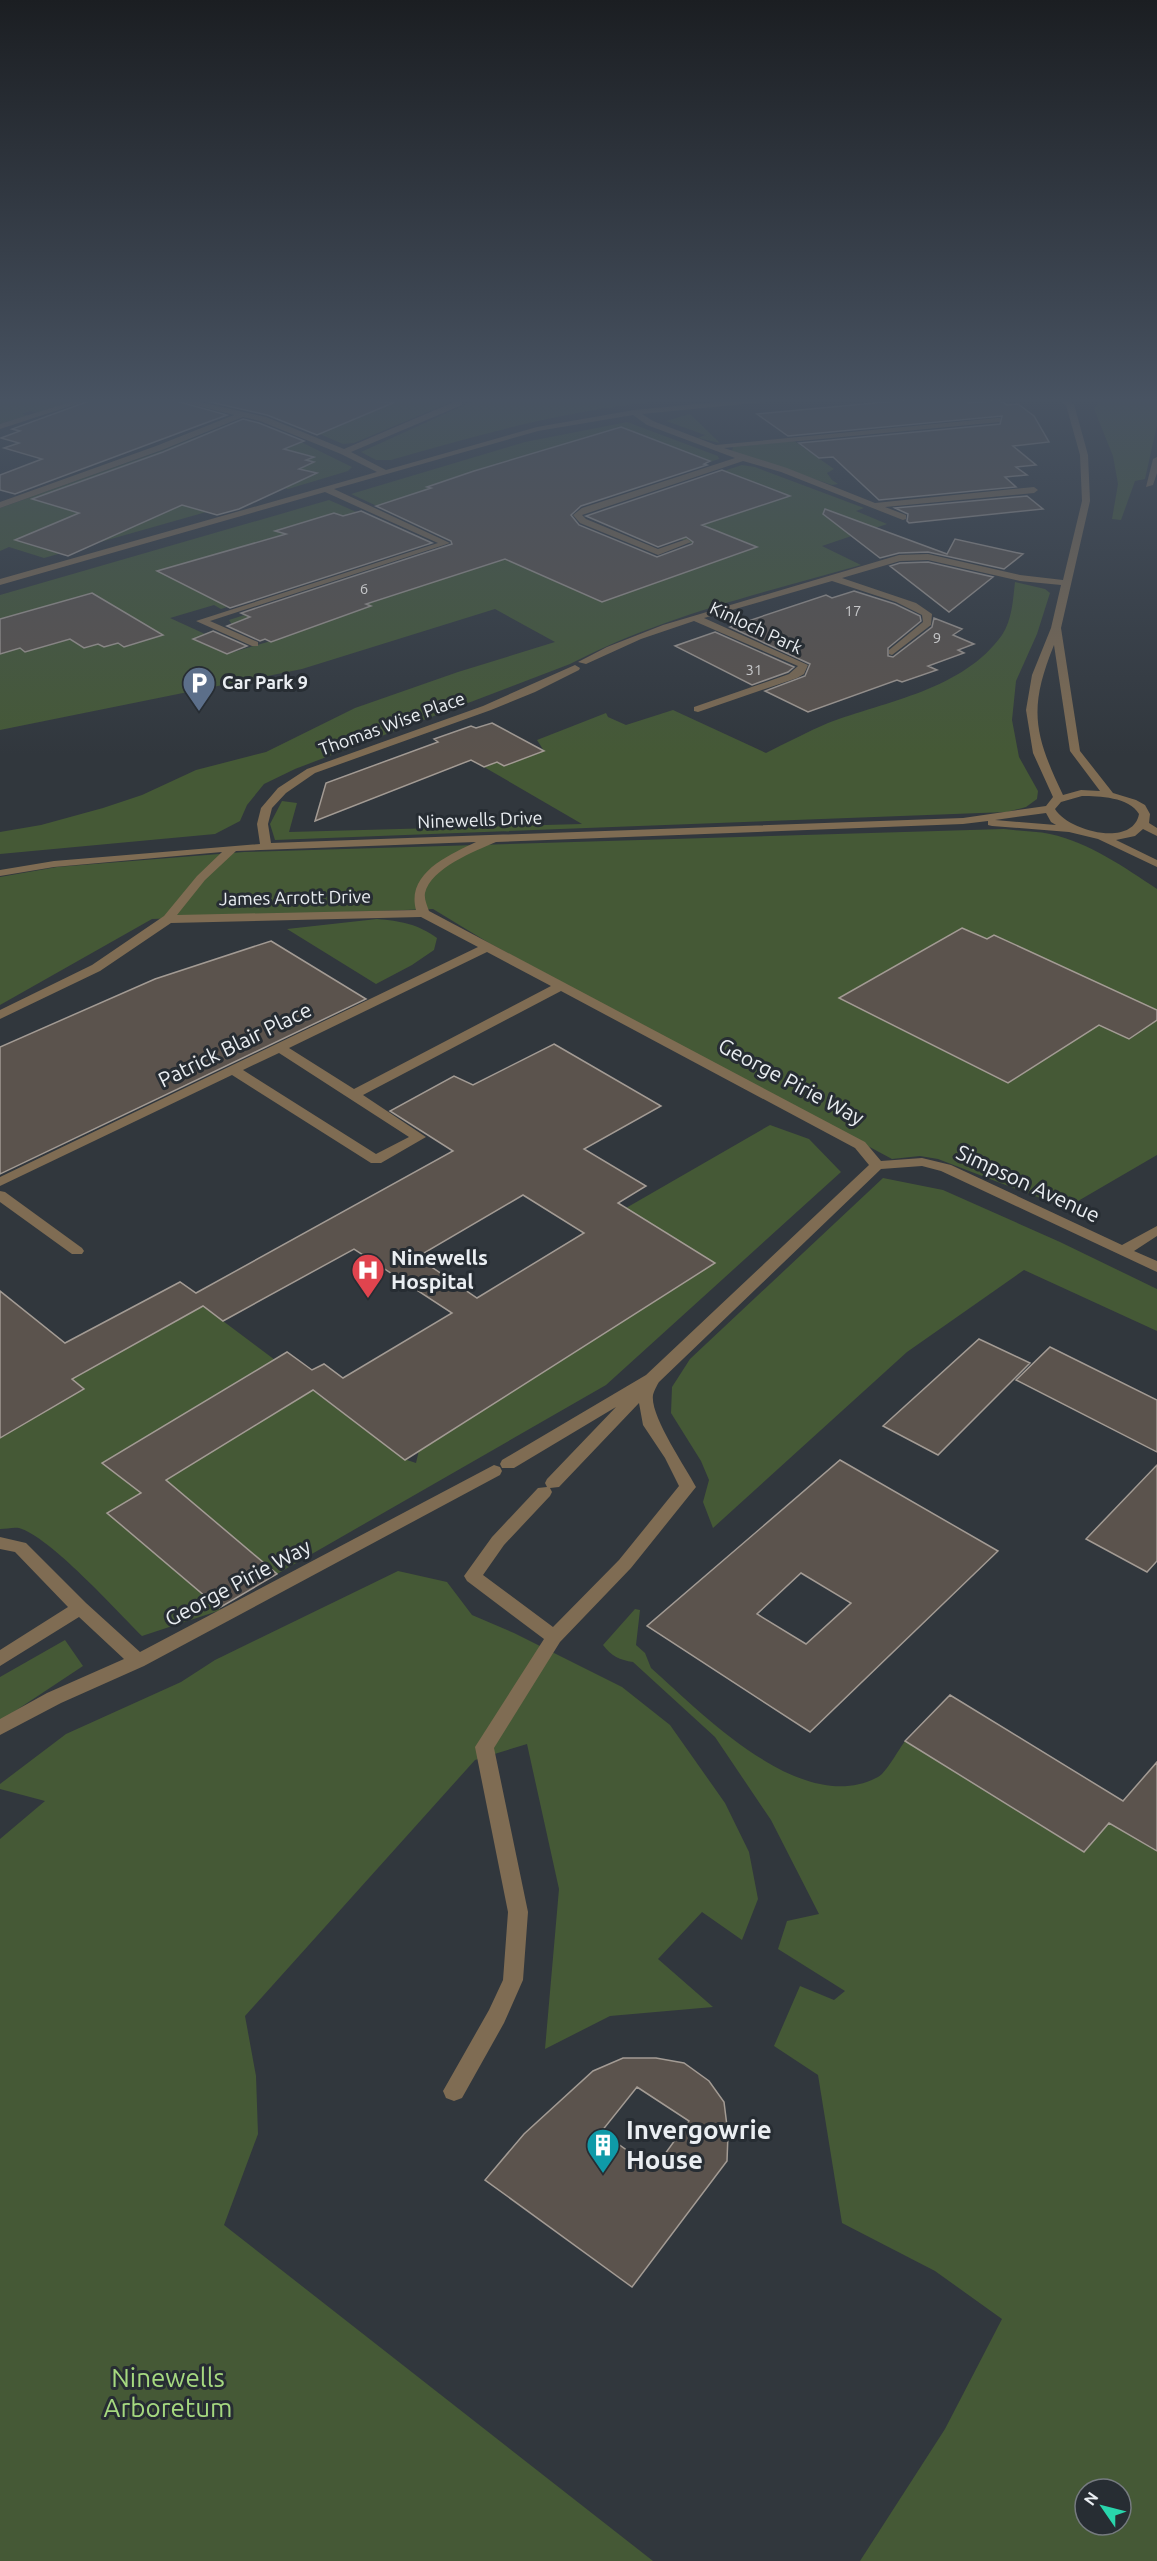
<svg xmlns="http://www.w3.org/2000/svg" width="1157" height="2561" font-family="Ubuntu,sans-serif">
<rect width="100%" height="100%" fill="#31373d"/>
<path fill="#455936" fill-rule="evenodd" d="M0,397H82L38,413L30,411L22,414L30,416L0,424Z
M212,397H441L449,403L354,443L343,444L287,420Z
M473,397H650L654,402C563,411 478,435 391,460H376L361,452L473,401L475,399Z
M1104,397H1157V425L1145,479L1135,481L1121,520L1112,519L1118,484L1113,456L1094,409Z
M690,414L720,443L698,438L705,435L666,421Z
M239,420L301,442L352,467L348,471L288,489L255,480L245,501L44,558L9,547L0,551V508L164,450Z
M627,422L718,456L719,459L555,514L648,563L695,545L678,538L589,517L591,514L742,465L755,467L864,508L856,511L887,524L822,546L861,565C762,593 662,616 570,664L295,769L264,784L247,805L240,821L215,834L0,854V832L41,825L103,808L142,795L196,770L266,752L355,708L458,672L555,642L495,609L302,669L0,730V595L329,500L425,542L221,609L214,605L170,618L205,634L193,639L227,654L284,637L232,625L229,620L461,545L351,494L525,442Z
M794,441L834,469L827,473L832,480L838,484L832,485L732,451L733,447Z
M1015,582L1045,589L1050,593L1037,634L1016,681L1012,720L1019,757L1038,791L1037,799L1026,807L1007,812L275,840L270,824L282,801L297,803L289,832L582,824L484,767L497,762L504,766L544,751L537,740L606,713L608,717L626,725L673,710L766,753C786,743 807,732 828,723C886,701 963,690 1002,635C1012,620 1013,600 1015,582Z
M1004,829C1019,831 1036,831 1050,834C1090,843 1124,867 1157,889V1155L1066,1208L938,1159L920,1156L892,1159L489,943L433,909L152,919L0,1005V877L57,867L244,852Z
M377,919C400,921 418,924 437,938L434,950L412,965L376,984L287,929Z
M770,1125L809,1139L841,1172L606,1385L277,1574L166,1480L284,1408L304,1384L404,1459L416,1463L419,1450L714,1263L626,1208Z
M883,1178L943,1190L1060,1242L1157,1289V1331L1024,1270L907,1352L713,1528L703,1502L709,1480L701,1461L671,1413L672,1387L690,1359Z
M203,1306L299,1378L103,1463L141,1493L108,1513L221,1610L142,1636C117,1611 49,1536 19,1528C13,1527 6,1529 0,1529V1426L83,1389L72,1379Z
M398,1571L447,1582L472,1615L514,1633L622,1687L670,1725L725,1803L749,1852L758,1899L742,1940L702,1912L658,1959L713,2007L610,2016L545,2049L559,1889L527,1744L475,1760L245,2016L256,2076L258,2134L224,2225L653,2561H0V1839L45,1801L0,1789V1784L66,1734L181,1682L215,1660Z
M635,1609L640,1610L636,1645L645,1653L651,1668C702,1713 802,1818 878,1777C886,1773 899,1749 905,1741L1084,1852L1109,1823L1157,1851V2561H860L945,2429L1002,2319L935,2271L842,2223L818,2075L774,2046L800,1986L834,2000L845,1991L778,1949L787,1921L819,1914L771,1820L715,1737L633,1662C620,1660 611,1656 603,1645ZM1085,2489H1121V2525H1085Z
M65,1640L83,1666L0,1721V1677Z"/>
<path fill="#5b534d" stroke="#a39b94" stroke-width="1.5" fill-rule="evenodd" d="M100,397H162L227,415L15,494L0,490V475L42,459L4,448L19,443L1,438L20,431L12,429Z
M188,397H237L395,402L317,435L267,415Z
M939,397H962L969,403L999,400L1007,405L1018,404L1034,416L1049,442L1013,446L1036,465L1016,467L1027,475L1005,477L1016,487L879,500L833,457L819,458L799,443L1000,424L1002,416L788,436L757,414Z
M243,419L259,423L304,441L284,449L314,457L306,460L314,462L299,469L317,473L239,509L217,515L182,505L68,556L15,540L79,513L32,499L163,452Z
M621,427L710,461L704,464L707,465L581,506L571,515L579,525L657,557L692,544L693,542L686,537L658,547L586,516L722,470L790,496L702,525L757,547L602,602L505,559L366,604L371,606L271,642L265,639L260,641L227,626L250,617L241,613L452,544L451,541L376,506L431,488L427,487L474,471Z
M1027,496L1043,509L909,523L907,521L908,514L895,508Z
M825,509L947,554L955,539L1023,554L1004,569L928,552L899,553L880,558L823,514Z
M361,511L432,543L230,608L157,571L286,534L275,531L334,513L343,516Z
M928,562L993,577L949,612L890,566L900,563Z
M854,591L895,604L920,616L921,621L888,648V656L893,657L932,627L934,618L962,629L953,635L974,644L958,650L964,653L928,666L937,670L902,682L897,680L808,712L765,691L805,676L810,664L730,627L826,595L832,598Z
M92,593L163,635L124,647L118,643L104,647L98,644L84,648L70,639L25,652L20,648L0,654V619Z
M213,631L247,646L227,654L193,639Z
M715,632L794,667L788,672L752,685L675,646Z
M492,723L544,751L504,766L497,762L484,767L471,760L315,821L326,783L438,742L434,739L471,726L476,728Z
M962,928L987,939L994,935L1157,1010V1020L1129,1039L1099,1025L1008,1083L839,998Z
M271,941L366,999L0,1174V1047L155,979Z
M554,1044L661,1106L584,1149L646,1186L618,1203L715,1263L405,1460L313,1390L166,1480L277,1574L219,1608L107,1513L141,1493L102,1463L287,1352L312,1370L324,1364L343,1378L452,1313L354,1249L223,1321L203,1306L72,1379L84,1389L0,1438V1291L65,1343L180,1282L196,1293L453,1151L390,1111L454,1076L473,1085ZM523,1195L584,1233L477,1298L417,1257Z
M979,1339L1030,1363L938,1455L883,1426Z
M1050,1347L1157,1400V1452L1016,1380Z
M840,1460L998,1551L810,1732L647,1626ZM801,1573L851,1603L806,1644L757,1614Z
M1157,1465V1561L1147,1572L1086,1539Z
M950,1695L1123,1801L1157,1762V1851L1109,1823L1084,1852L905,1741Z
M623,2058H656L684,2063L709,2081L724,2102L728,2134L727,2161L632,2287L485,2180L524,2134L593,2071ZM637,2087L689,2121L654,2169L601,2132Z"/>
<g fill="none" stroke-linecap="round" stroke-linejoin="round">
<path fill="#7f6c53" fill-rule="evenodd" d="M86,397H98L0,429V424Z
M164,397H178L266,417L344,449L456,401H462V405L351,452L386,470L537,427L634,410L769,397H797L793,399L642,414L653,421L716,445L997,418H1000V422L724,448L787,468L875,503L1034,487L1038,490L1034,493L885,507L906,515V519L903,520L781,472L743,461L582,515L586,519L658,549L687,539L691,542L658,555L580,523L573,515L582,508L735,458L647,425L633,415L538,431L334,489L450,543L210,621L258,642V646H252L196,621L438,543L325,492L0,585V579L377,472L341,454L260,421L243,417L162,450L0,508V502L156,446L234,415Z
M1052,397H1062L1074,404L1088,455L1090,501L1061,628L1080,751L1113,793L1136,800L1145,805L1150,814L1149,823L1157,828V836L1143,829L1135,836L1116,840L1157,860V867L1098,839L1069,832L992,826L988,825V821L963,824L496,842C475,851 431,868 425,893C424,899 427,905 429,911L865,1142L881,1161L922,1158L951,1165L1122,1245L1157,1226V1236L1134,1251L1157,1261V1272L941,1171L922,1166L881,1169L659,1382C657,1385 654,1391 653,1395C650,1416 685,1466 696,1487L631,1568L560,1642L494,1748L528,1912L523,1980L504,2023L462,2098L454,2101L446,2098L443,2091L489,2010L503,1980L508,1912L475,1747L544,1639L467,1581L464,1576L492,1537L538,1488L547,1487L545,1483L547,1479L616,1407L514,1468H502L500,1464L502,1460L646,1375L869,1165L855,1148L561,991L363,1095L426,1137L381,1163H371L232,1075L0,1186V1177L478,947L421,917L171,923L100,971L0,1019V1010L92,965L164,916L197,876L222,852L54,867L0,876V870L54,861L260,844L257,824L261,808L278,788L307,769L483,706L575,665L580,668L579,670L535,692L491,710L315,773L286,793L272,808L268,824L271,843L963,818L1046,806L1053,797L1033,753L1026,710L1032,675L1051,628L1061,585L1020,581L928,560L900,561L842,578L916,603L932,614L931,625L892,655L889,654V650L923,622L922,615L896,602L832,581L704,618L808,665L804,674L797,678L698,712L694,711V707L789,674L798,666L694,621L641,639L586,664L578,662L607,647L663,625L899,555L928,554L1020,575L1063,580L1082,501L1080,455L1066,405ZM1054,645L1070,751L1100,791L1081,790L1063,795C1034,734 1028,709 1054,645ZM1082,796C1099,796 1129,797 1139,814C1133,848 1068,831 1055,809L1061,802ZM1046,813L1051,822L1056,825L995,820ZM476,842C449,855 406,873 416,910L177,915L205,880L236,851ZM487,952L551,986L354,1089L289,1048ZM279,1053L409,1137L376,1154L243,1070ZM639,1403L643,1425L665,1458L679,1486L619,1560L553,1627L483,1575L504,1545L550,1496L552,1492L550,1488L559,1487Z
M1157,457V473L1153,485L1146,487L1153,459Z
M0,1191L5,1192L82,1248L84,1251L82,1254H72L0,1202Z
M494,1465L500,1467L502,1471L500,1475L144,1666L61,1703L0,1735V1719L47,1693L124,1659L79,1617L0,1666V1650L68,1607L15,1552L0,1549V1537L26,1543L86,1603L140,1652Z"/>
</g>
<linearGradient id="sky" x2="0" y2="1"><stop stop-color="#1b1e22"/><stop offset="0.53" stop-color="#485362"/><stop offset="1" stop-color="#485362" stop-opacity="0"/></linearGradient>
<rect width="1157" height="755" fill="url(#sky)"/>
<defs>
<symbol id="parking-pin" viewBox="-11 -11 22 30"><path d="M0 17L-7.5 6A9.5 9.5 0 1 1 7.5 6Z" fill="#5c6f8a" stroke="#272d33"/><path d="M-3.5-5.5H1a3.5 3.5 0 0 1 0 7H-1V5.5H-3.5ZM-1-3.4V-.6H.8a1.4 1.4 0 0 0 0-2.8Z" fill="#fff"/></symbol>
<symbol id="hospital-pin" viewBox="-11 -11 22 30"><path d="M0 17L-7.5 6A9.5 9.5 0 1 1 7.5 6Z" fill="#e0444e" stroke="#272d33"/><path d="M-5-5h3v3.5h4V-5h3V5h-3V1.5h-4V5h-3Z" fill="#fff"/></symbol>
<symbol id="building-pin" viewBox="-11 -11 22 30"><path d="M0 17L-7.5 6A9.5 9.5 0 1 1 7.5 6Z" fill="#0f9aa8" stroke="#272d33"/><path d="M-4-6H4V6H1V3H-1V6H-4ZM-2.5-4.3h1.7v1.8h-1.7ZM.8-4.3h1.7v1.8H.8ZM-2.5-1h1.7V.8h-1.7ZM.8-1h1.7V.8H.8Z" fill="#fff"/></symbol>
</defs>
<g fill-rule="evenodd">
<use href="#parking-pin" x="180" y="664" width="38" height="52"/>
<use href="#hospital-pin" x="349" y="1251" width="38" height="52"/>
<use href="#building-pin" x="584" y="2126" width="38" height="52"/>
</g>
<g text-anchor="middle" stroke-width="6" stroke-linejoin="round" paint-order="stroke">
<g font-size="15" fill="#c6c7c9">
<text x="364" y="594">6</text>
<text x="853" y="616">17</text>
<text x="937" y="643">9</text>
<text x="754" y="675">31</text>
</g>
<g font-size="18" fill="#eaeef2" stroke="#272d33">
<text transform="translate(756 628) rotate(25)" y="6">Kinloch Park</text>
<text transform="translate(392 724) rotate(-20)" y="6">Thomas Wise Place</text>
<text transform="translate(480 820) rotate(-2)" y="6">Ninewells Drive</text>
<text transform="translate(295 898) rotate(-1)" y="6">James Arrott Drive</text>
</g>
<g font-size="18" font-weight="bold" fill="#eaeef2" stroke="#272d33" text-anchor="start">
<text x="222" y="689">Car Park 9</text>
</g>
<g font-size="21" fill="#eaeef2" stroke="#272d33">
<text transform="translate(235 1045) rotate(-26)" y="7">Patrick Blair Place</text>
<text transform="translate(791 1082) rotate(28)" y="7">George Pirie Way</text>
<text transform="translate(1028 1184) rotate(25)" y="7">Simpson Avenue</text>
<text transform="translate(238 1583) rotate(-28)" y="7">George Pirie Way</text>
</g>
<g font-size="21" font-weight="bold" fill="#eaeef2" stroke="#272d33" text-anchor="start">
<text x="391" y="1265">Ninewells<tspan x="391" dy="24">Hospital</tspan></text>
</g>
<g font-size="26" font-weight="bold" fill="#eaeef2" stroke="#272d33" text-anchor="start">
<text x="626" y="2139">Invergowrie<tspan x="626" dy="30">House</tspan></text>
</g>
<g font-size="26" fill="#a5d87f" stroke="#272d33">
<text x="168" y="2387">Ninewells<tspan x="168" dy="30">Arboretum</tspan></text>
</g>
</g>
<g transform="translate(1103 2507) rotate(305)"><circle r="28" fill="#272d33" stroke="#757a7f" stroke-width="1.5"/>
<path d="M0-4.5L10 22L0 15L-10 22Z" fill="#29d5ac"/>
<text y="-9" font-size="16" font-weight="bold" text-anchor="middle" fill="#eaeef2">N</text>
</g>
</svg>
